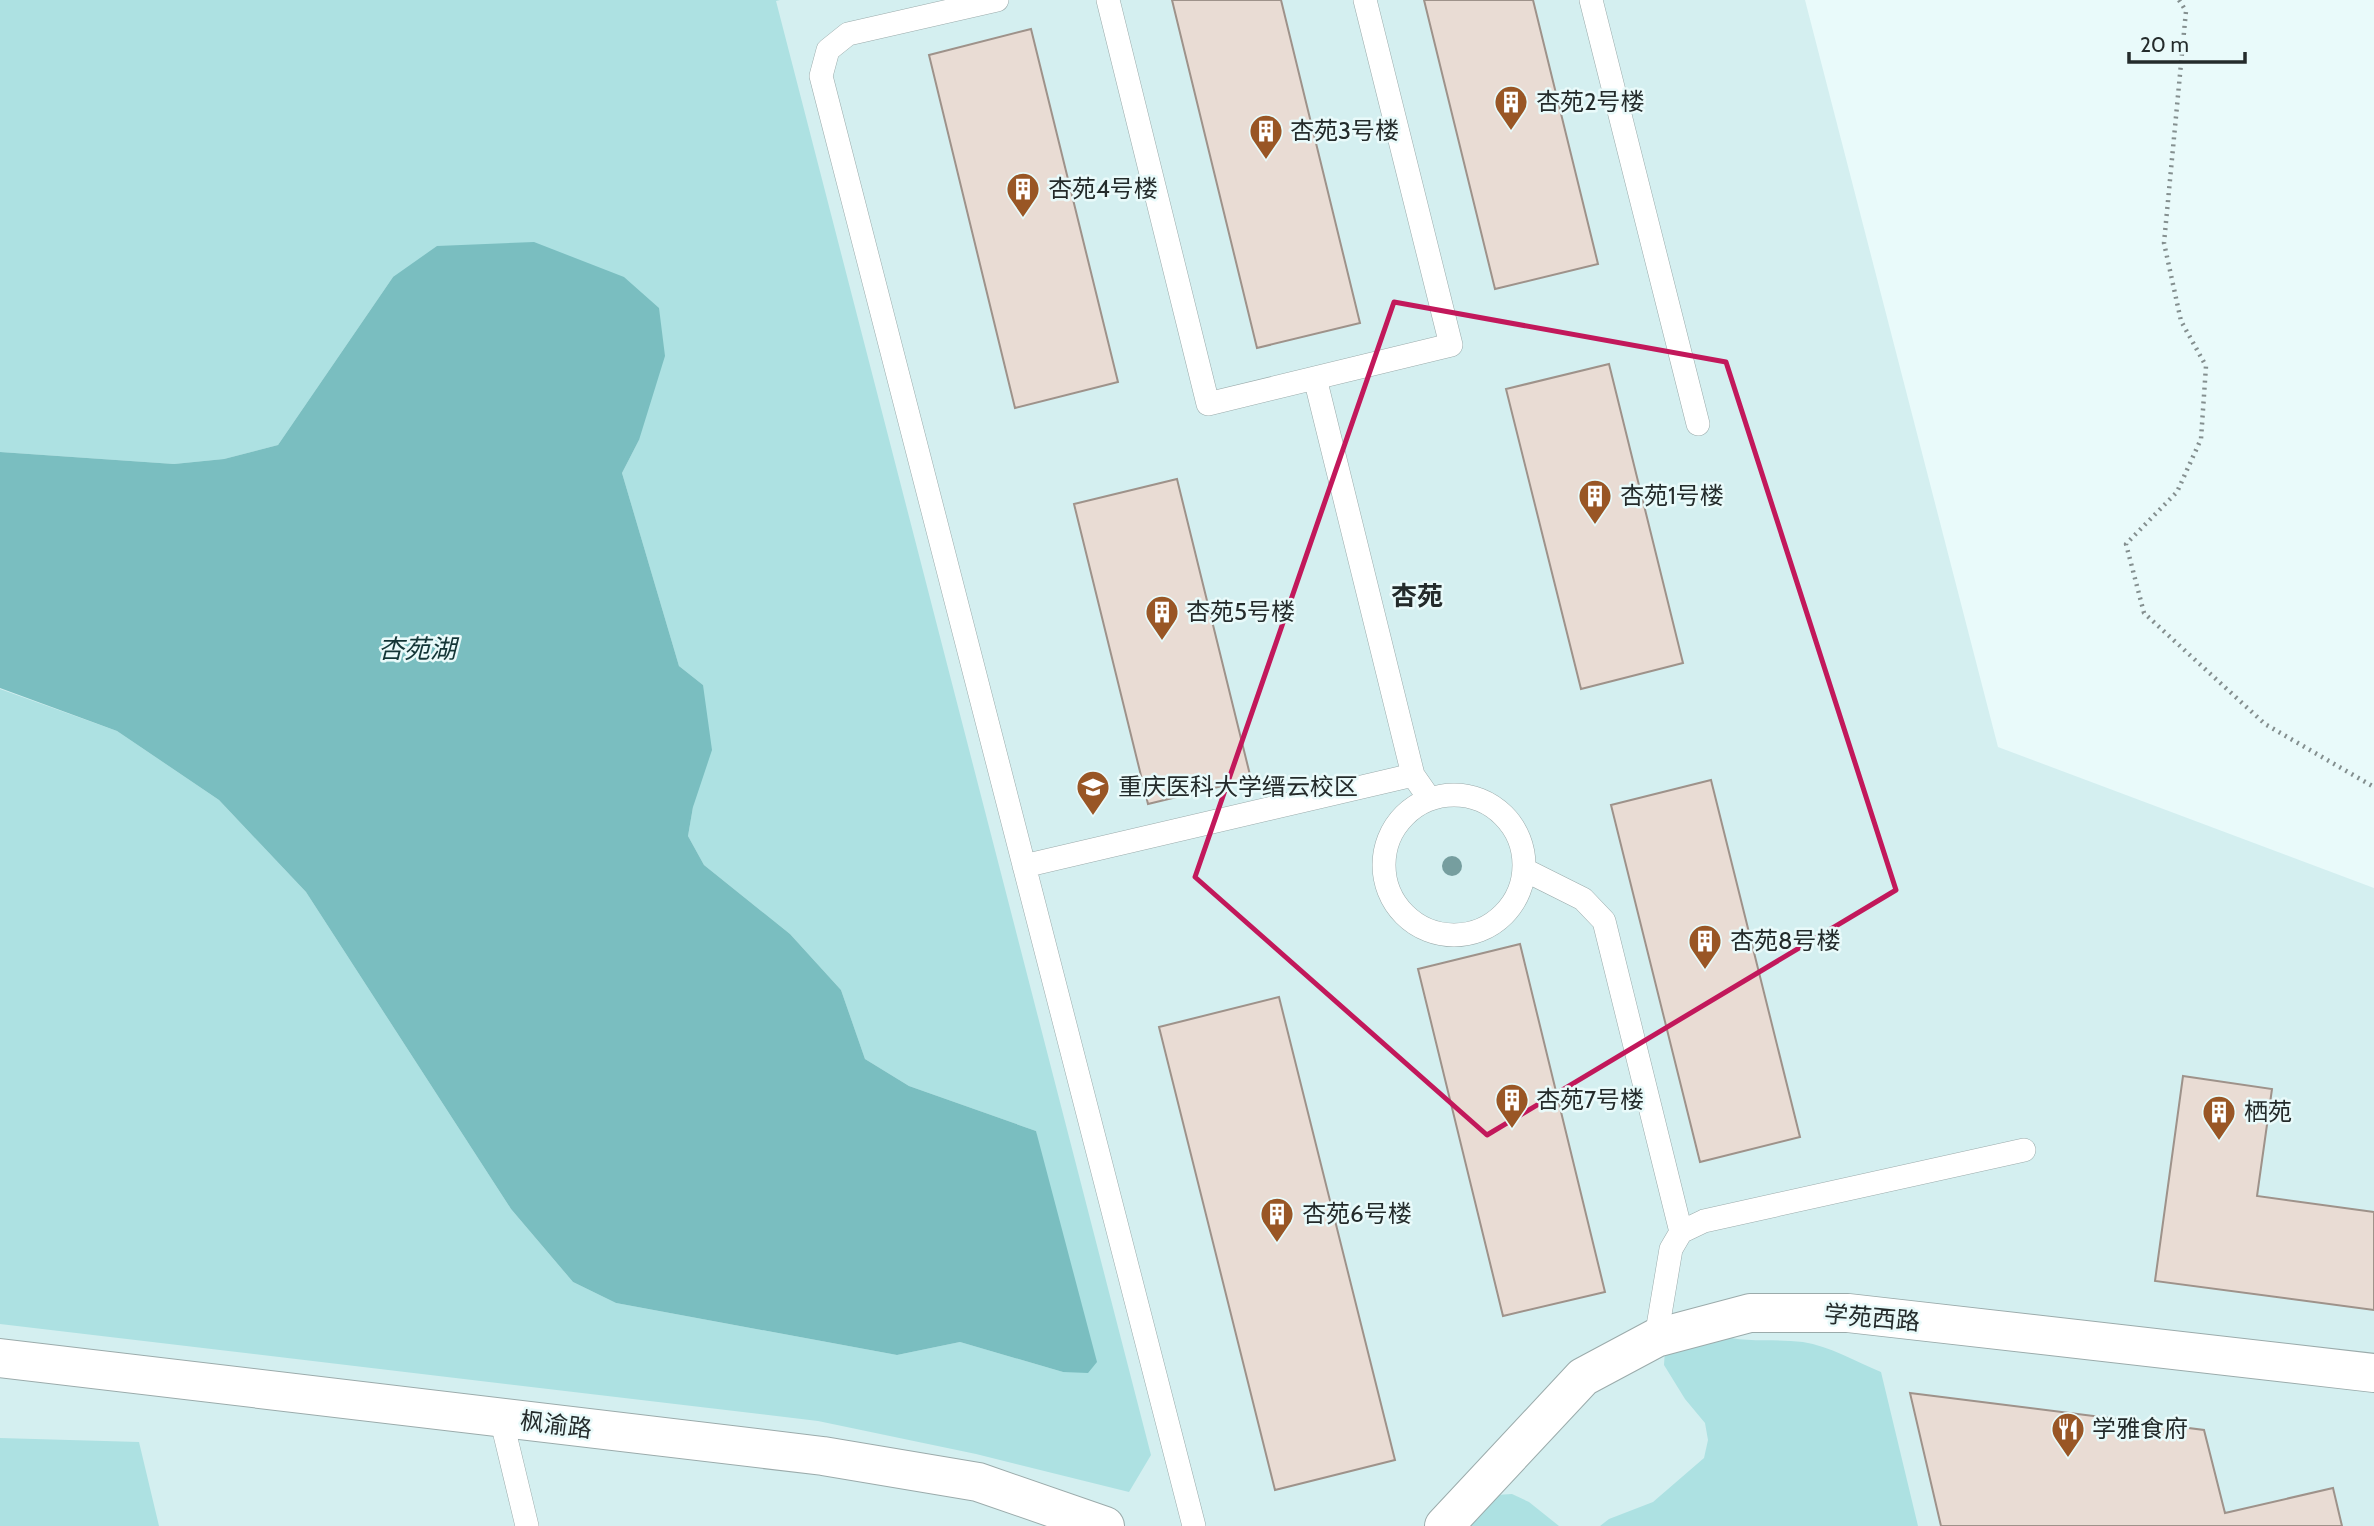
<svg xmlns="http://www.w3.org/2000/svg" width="2374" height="1526" font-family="Cabin,'Noto Sans SC',sans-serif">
<rect width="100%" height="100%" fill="#e9fafa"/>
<path fill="#d4eff0" d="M0,0H1805L1998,747L2374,888V1526H0Z"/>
<path fill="#ade1e2" d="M0,0H780L776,1L1151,1455L1129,1492L976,1454L818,1421L0,1324V689L117,731L219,800L306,892L511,1209L573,1282L616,1303L897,1355L960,1342L1063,1372L1036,1131L909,1086L865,1059L841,990L790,934L704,865L688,836L693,807L703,685L679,666L622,473L639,440L393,277L278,445L224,459L174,464L0,452Z
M1716,1334C1743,1344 1774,1338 1803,1342C1829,1346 1857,1362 1881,1372L1918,1526H1600L1609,1519L1653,1502L1704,1458L1708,1440L1705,1423L1685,1399L1664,1365L1665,1349Z
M0,1438L139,1442L159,1526H0Z
M1512,1494L1529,1502L1559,1526H1462L1496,1495Z"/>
<path fill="#7abec0" d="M534,242L624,277L659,308L665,356L639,440L622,473L679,666L703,685L712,750L693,807L688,836L704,865L790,934L841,990L865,1059L909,1086L1036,1131L1097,1362L1088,1373L1063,1372L960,1342L897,1355L616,1303L573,1282L511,1209L306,892L219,800L117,731L0,688V452L174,464L224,459L278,445L393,277L437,246Z"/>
<path fill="#e9dcd4" stroke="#9e928a" stroke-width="2" d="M1172,0H1281L1360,323L1257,348Z
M1424,0H1533L1598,264L1495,289Z
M1031,29L1118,382L1015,408L929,55Z
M1609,364L1683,663L1581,689L1506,389Z
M1177,479L1251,779L1148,804L1074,504Z
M1711,780L1800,1137L1700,1162L1611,805Z
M1520,944L1605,1292L1503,1316L1418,969Z
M1279,997L1395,1460L1275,1490L1159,1027Z
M2183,1076L2272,1089L2257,1196L2374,1212V1310L2155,1281Z
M1910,1393L2204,1430L2225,1513L2333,1488L2342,1526H1941Z"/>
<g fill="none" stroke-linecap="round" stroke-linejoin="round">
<defs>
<path id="service" d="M997,0L848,34L828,50L821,76L1194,1526
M1108,0L1208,404L1451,345L1365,0
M1591,0L1698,424
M1315,378L1413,775L1429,798
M1384 865a70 70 0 1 1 140 0a70 70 0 1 1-140 0Z
M1024,866L1413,775
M1525,870L1583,899L1604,921L1681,1232
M1656,1338L1671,1249L1681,1232L1704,1221L2024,1150
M501,1418L527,1526"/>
<path id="minor" d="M0,1358L823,1456L978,1482L1105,1526
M1444,1526L1583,1377L1656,1338L1750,1313H1848L2374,1373"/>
</defs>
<use href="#service" stroke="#9babab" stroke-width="24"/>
<use href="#minor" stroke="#9babab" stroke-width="40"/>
<path stroke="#848f8f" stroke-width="4.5" stroke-dasharray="2 5" stroke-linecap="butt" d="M2179,0L2186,11L2164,243L2181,321L2206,366L2201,439L2177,492L2126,544L2144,613L2265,724L2374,787"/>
<use href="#service" stroke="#fff" stroke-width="23"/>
<use href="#minor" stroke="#fff" stroke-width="38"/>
</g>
<circle fill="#769e9f" cx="1452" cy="866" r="10"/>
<path fill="none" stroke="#c2185b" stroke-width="5" stroke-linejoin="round" d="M1394,302L1726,362L1896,890L1487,1135L1195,877Z"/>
<defs>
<symbol id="building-pin" viewBox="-11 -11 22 30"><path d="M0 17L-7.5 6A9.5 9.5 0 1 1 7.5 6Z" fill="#995625" stroke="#e9fafa"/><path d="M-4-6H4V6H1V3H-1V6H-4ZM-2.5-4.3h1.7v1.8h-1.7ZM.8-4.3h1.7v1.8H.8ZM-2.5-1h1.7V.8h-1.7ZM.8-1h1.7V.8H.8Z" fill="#fff"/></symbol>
<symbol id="university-pin" viewBox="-11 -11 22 30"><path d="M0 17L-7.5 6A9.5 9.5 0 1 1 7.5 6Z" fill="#995625" stroke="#e9fafa"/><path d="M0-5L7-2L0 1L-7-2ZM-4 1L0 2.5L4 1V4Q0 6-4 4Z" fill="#fff"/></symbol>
<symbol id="restaurant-pin" viewBox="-11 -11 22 30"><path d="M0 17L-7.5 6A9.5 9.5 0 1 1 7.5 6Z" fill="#995625" stroke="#e9fafa"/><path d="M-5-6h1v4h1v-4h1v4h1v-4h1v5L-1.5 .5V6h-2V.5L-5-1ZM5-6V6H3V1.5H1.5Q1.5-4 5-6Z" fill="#fff"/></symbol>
</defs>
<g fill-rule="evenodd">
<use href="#building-pin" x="1492" y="83" width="38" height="52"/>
<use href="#building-pin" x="1247" y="112" width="38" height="52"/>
<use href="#building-pin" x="1004" y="170" width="38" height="52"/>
<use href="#building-pin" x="1576" y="477" width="38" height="52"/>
<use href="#building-pin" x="1143" y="593" width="38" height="52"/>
<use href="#university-pin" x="1074" y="768" width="38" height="52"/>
<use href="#building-pin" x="1686" y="922" width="38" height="52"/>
<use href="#building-pin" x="1493" y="1081" width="38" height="52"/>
<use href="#building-pin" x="2200" y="1093" width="38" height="52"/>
<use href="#building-pin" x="1258" y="1195" width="38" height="52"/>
<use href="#restaurant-pin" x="2049" y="1410" width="38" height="52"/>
</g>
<g text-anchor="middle" stroke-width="5" stroke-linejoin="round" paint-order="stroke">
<g font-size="24" fill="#242b2b" stroke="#e9fafa" text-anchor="start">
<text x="1536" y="110">杏苑2号楼</text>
<text x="1290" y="139">杏苑3号楼</text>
<text x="1048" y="197">杏苑4号楼</text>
<text x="1620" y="504">杏苑1号楼</text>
<text x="1186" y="620">杏苑5号楼</text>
<text x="1118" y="795">重庆医科大学缙云校区</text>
<text x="1730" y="949">杏苑8号楼</text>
<text x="1536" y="1108">杏苑7号楼</text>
<text x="2244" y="1120">栖苑</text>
<text x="1302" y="1222">杏苑6号楼</text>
<text x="2092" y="1437">学雅食府</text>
</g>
<g font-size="24" fill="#242b2b" stroke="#e9fafa">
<text transform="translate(1872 1318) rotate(5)" y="8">学苑西路</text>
<text transform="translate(556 1425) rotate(7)" y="8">枫渝路</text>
</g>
<g font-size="26" font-weight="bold" fill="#242b2b" stroke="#e9fafa">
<text x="1417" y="605">杏苑</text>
</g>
<g font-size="26" font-style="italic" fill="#133536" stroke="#e9fafa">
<text x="417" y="658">杏苑湖</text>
</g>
</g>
<path d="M2129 52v10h116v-10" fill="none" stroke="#242b2b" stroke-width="3.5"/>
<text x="2140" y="52" font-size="21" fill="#242b2b" stroke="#e9fafa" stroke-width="5" paint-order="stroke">20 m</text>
</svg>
